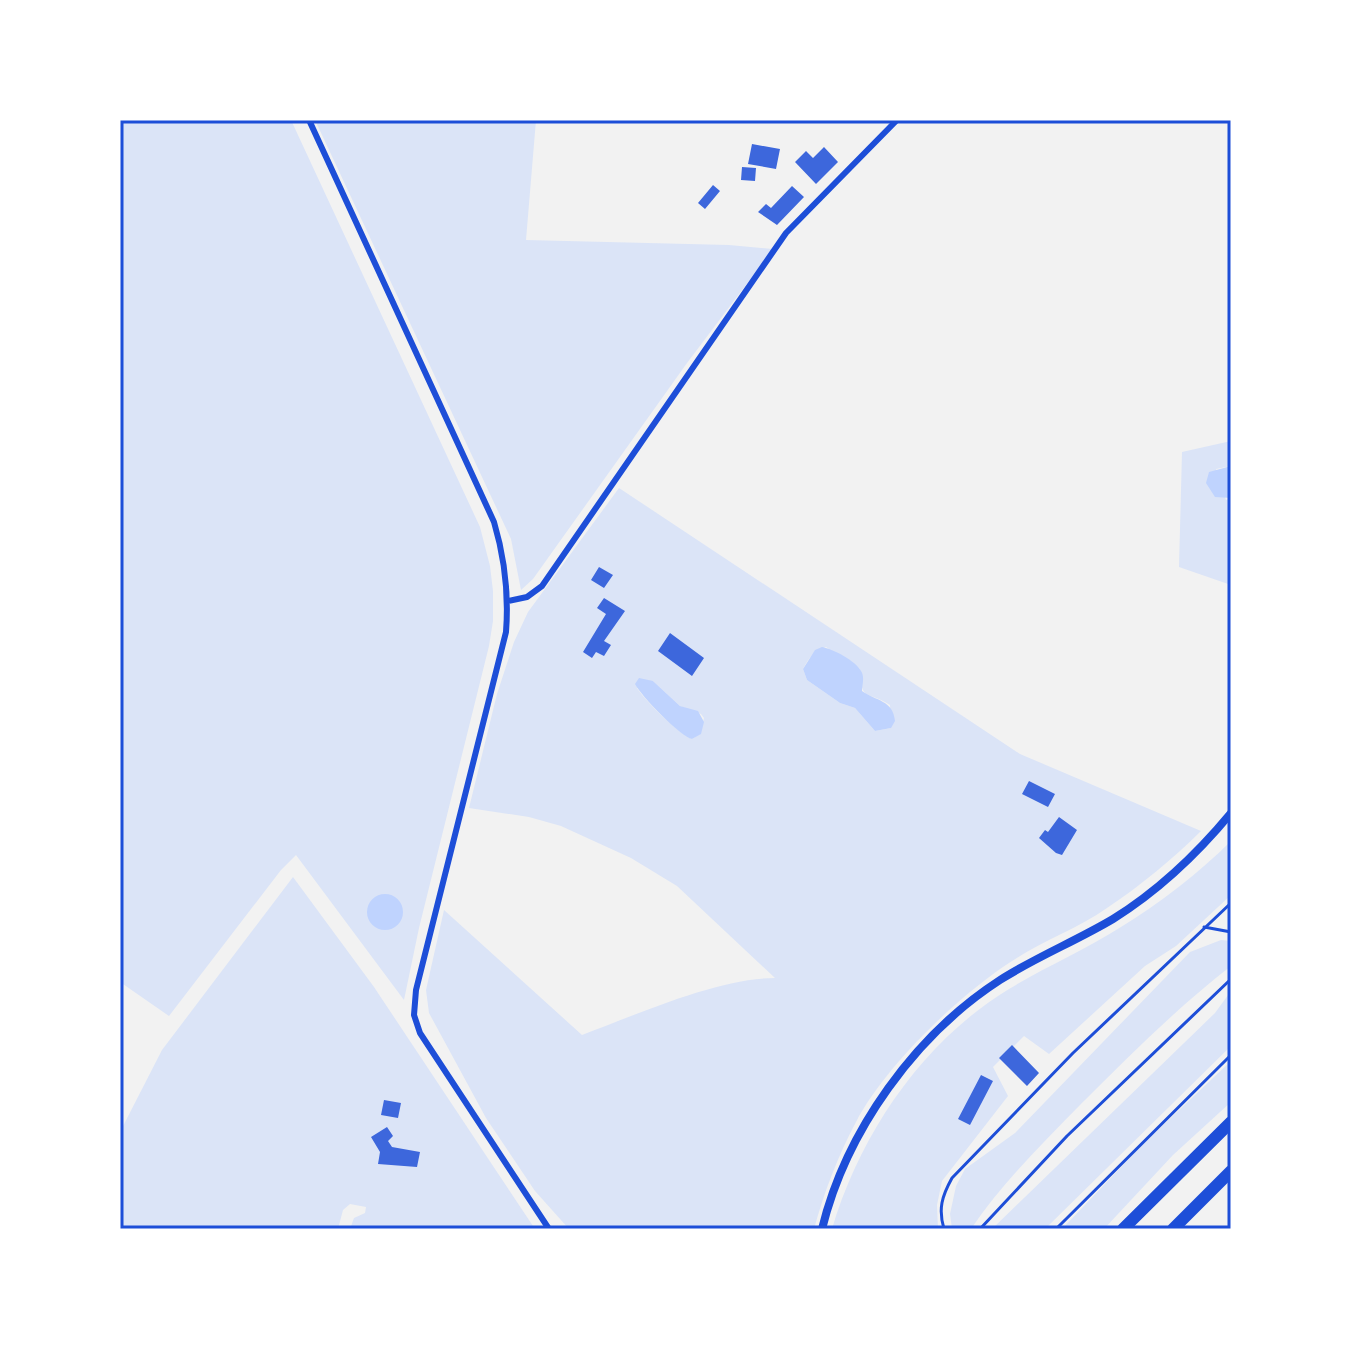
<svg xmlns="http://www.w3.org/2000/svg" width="1351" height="1349" font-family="Cabin,sans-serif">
<rect width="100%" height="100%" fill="#f2f2f2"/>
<path fill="#dbe4f7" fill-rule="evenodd" d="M120,120H291L480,527L490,566L493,591V621L489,646L419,928L404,1000L296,855L281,870L169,1016L120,982Z
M315,120H536L526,240L729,245L773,249L687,363L533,579L521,590L511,539Z
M1231,441V466L1216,469L1226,500L1231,498V585L1179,567L1182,452Z
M619,488L1020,754L1201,831C1173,859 1140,886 1107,908C1077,929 1042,941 1012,961C959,995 885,1066 856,1122C838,1156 824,1192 814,1229H569L535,1191L486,1118L429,1013L426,990L444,910L582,1035C638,1014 718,978 775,978L677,886L631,858L561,826L529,817L469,808L497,694L514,642L528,612ZM826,647L860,669C861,703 867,690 890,705L891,728L875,731L855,708L840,703L807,680L803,669C809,658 813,651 826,647ZM653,681L680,706L701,714L704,718L700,734L692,739C677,732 647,703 637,688Z
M1231,841V895L1176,946L1145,966L1049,1054L1024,1036L993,1067L1008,1096L942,1181L937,1205L938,1229H832C860,1134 923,1041 1009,989C1045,967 1085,950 1121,927C1160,903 1199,873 1231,841Z
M293,877L374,987L535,1229H350L354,1218L365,1213L366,1207L350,1204L343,1210L338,1229H120V1132L162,1050Z
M1221,940L1231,941V966C1177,1008 1129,1056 1081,1104C1042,1144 1002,1183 971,1229H952L950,1214L956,1186L965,1169L1015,1133L1190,952Z
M1231,991V1046L1045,1229H992L1215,1013Z
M1231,1061V1102L1173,1155L1104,1229H1062L1143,1144Z"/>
<path fill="#bfd3fe" d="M1231,466V498L1215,497L1206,483L1209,472Z
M822,647C833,649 856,661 861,671C865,677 862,685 862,691C876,701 893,700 895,721L891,728L875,731L855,708L840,703L807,680L803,669L815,650Z
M639,678L653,681L680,706L698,711L704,722L701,734L692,739C681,737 641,696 635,684Z
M367 912a18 18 0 1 1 36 0a18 18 0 1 1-36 0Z"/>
<path fill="#3d67dc" d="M752,144L780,149L776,169L748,164Z
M824,147L838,162L816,184L795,162L806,151L813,158Z
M742,167L756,168L755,181L741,180Z
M713,185L720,191L705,209L698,203Z
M792,186L804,197L777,225L758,212L766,204L771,208Z
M599,567L613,575L604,588L591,580Z
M604,598L625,611L604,641L611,645L604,656L596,652L592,658L583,652L606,614L597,608Z
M670,633L704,658L692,676L658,651Z
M1029,781L1055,794L1048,807L1022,794Z
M1059,817L1077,830L1062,855L1056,853L1039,838L1045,830L1048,832Z
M1012,1045L1039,1073L1027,1086L999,1058Z
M981,1075L993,1081L970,1125L958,1119Z
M384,1100L401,1103L398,1118L381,1115Z
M387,1127L393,1136L388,1141L392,1147L420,1152L417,1167L378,1164L380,1152L371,1137Z"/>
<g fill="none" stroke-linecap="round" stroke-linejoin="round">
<path stroke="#1d4ed8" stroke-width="3" d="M1204,927L1231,932
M944,1229C938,1209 942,1196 952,1178L1073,1053L1231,903
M980,1229L1067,1136L1231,979
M1056,1229L1231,1055"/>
<path stroke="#1d4ed8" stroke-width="6" d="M309,120L494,522C505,559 509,593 506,632L416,990L414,1015L420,1033L549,1229
M508,601L527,597L542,586L786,233L897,120"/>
<path stroke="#1d4ed8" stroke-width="8" d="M822,1229C846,1131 915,1035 1000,980C1036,957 1076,941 1113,919C1158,891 1197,854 1231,813"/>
<path stroke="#1d4ed8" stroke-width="12" d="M1123,1229L1231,1122
M1173,1229L1231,1171"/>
</g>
<rect width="1351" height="1349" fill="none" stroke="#ffffff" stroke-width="244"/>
<rect x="122" y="122" width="1107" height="1105" fill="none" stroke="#1d4ed8" stroke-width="3"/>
</svg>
